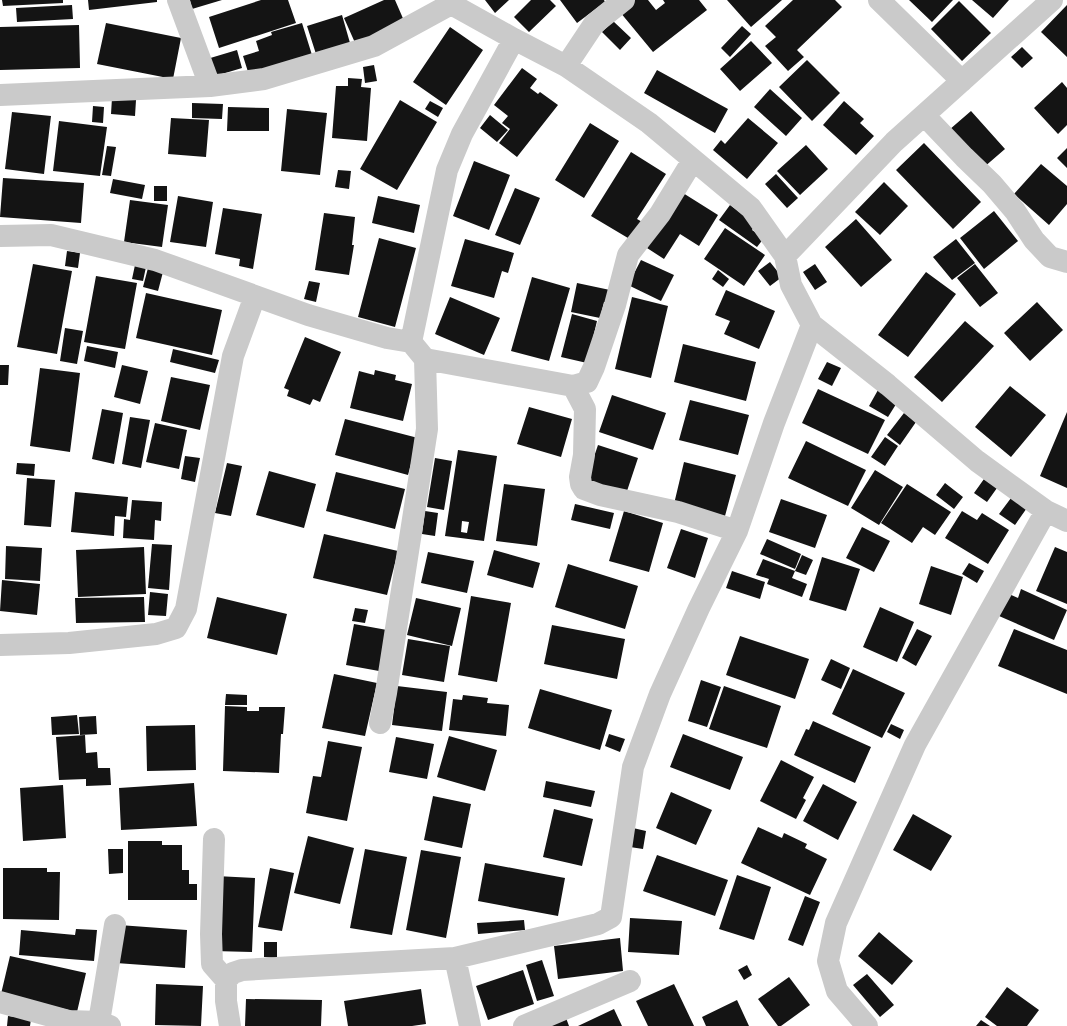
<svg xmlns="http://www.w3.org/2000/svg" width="1067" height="1026" font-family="'Public Sans',sans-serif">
<rect width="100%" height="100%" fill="#fff"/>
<path fill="#141414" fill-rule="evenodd" d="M2,0H63V3L3,6Z
M88,0H157V2L89,10Z
M190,0H222L192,9Z
M261,0H288L296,23L219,48L209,17Z
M384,0H395L405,23L356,45L344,18Z
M485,0H509L495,13Z
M531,0H550L556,6L529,32L514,17Z
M560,0H604L605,2L577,23Z
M635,0H648L656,10L665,3L663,0H699L707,10L653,52L620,12Z
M727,0H782L751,27Z
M793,0H835L842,7L797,50L804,57L788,71L765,46L776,37L765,26Z
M909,0H953L932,22Z
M972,0H1009L993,18Z
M959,1L991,33L962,61L931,29Z
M72,5L73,19L17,22L16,8Z
M1067,5V57L1041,32Z
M342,15L350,43L316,54L307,26Z
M613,21L631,38L620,50L602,32Z
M106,23L181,38L173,79L97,64Z
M302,23L312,55L249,75L243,56L259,51L256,41L272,35L271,32Z
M79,25L80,68L0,70V27Z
M742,26L751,34L730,57L721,48Z
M450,27L483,50L446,105L413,82Z
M751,41L772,63L740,91L720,69Z
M1022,47L1033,58L1022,68L1011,57Z
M237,50L242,68L212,77L207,59Z
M807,60L840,93L812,121L779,87Z
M374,65L377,81L365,83L363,67Z
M522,68L537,79L530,88L538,94L540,92L558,105L517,157L499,143L510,129L502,123L508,116L494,105Z
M657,70L728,109L715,133L644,93Z
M348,78L362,79L361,87L371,88L367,141L332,138L336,86H348Z
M1062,82L1067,88V125L1058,134L1034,108Z
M770,89L802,118L786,136L754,107Z
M112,98L136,100L135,116L111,114Z
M400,100L437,122L397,190L360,169Z
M430,101L443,108L438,117L425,109Z
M844,101L864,119L860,123L874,136L856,155L823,125Z
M192,103L223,104L222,119L192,118Z
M93,106L104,107L103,123L92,122Z
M228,107L269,108V131H227Z
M287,109L327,113L320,175L281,171Z
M971,111L1005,149L983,168L949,130Z
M12,112L51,116L44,174L5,169Z
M490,115L508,130L497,142L480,128Z
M171,118L209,120L206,157L168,154Z
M748,118L778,143L747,179L713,150L721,140L725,144Z
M59,121L107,127L100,176L53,171Z
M590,123L619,141L584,198L555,180Z
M924,143L981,202L953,229L896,170Z
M806,145L828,169L800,195L777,171Z
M107,146L116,147L111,176L102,175Z
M1067,148V168L1057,158Z
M631,152L666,174L637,219L644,223L633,241L591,216Z
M474,161L510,175L489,230L453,216Z
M1041,164L1067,186V204L1049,225L1014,194Z
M338,170L351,171L349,189L335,187Z
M776,174L798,198L787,208L765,184Z
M3,178L84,183L81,223L0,217Z
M113,179L145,185L142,199L110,193Z
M884,182L908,206L880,235L855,212Z
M154,186H167V201H154Z
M515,188L540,198L520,245L495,235Z
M683,193L718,215L699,246L680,234L664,259L647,248Z
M178,196L213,202L206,247L170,242Z
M378,196L420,205L414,233L372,223Z
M130,200L168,205L162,247L124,242Z
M730,205L756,224L752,230L764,238L757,247L719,220Z
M223,208L262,214L253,269L239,266L240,259L215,254Z
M994,211L1018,241L984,269L960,238Z
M324,213L355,217L352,245H354L349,275L315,270Z
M856,219L892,260L861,287L825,247Z
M725,228L765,255L744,286L704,259Z
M379,238L416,248L395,327L358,317Z
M465,239L514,253L508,273L502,271L494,298L451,286Z
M956,239L975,263L952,280L933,257Z
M67,251L80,253L78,268L65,266Z
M641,260L674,275L661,301L628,285Z
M770,262L782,277L770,286L758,271Z
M33,264L72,271L57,354L17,347Z
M815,264L827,282L815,290L803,272Z
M975,264L998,293L980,307L957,278Z
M135,265L146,267L143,281L132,279Z
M148,268L163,272L158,291L143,287Z
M718,270L729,279L723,287L712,279Z
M926,272L956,294L908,357L878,335Z
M96,276L137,283L125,349L84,342Z
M532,277L570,288L549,361L511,351Z
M309,281L320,283L316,302L304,299Z
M577,283L610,290L607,302H604L600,318L571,312Z
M726,290L775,311L759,349L724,334L730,321L715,315Z
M146,293L222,310L212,355L136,338Z
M450,297L500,318L484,355L435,334Z
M632,297L668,306L651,378L615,369Z
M1037,302L1063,330L1030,361L1004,333Z
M572,314L597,321L587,363L561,357Z
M965,321L994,346L942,402L914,377Z
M65,328L83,331L77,364L60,361Z
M305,337L341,352L320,402L313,399L310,405L287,396L289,390L284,388Z
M683,344L756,362L746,401L674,382Z
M87,346L118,352L115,368L84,361Z
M173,349L219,360L215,373L170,362Z
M827,362L841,368L832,386L818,379Z
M0,365H9L8,385H0Z
M122,365L148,371L140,404L114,397Z
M40,368L80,373L70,452L30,446Z
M375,370L396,375L395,380L412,384L403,421L350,408L359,371L374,375Z
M171,377L210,385L200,430L161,421Z
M1010,386L1046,415L1011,457L975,427Z
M818,389L885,420L868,454L802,423Z
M878,390L898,401L888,417L869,406Z
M612,395L666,413L653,450L599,432Z
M690,400L749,415L738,455L679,440Z
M529,407L572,419L561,457L517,444Z
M102,409L123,413L114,464L92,459Z
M1067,412V488L1040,476Z
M904,413L916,422L900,445L887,435Z
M130,417L150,420L141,468L122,464Z
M345,419L418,438L408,475L335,455Z
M155,423L187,430L179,469L146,462Z
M885,437L898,446L885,466L871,457Z
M806,441L866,470L848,506L788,478Z
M598,445L638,458L625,497L585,483Z
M458,450L497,456L484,541L445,536ZM462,521L469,522L467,533L461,532Z
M185,456L200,458L195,482L181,479Z
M435,458L452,461L444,510L427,507Z
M684,462L736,475L725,516L674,504Z
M17,463L35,464L34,476L16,474Z
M227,463L242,466L231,516L215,513Z
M875,470L903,487L879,525L851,508Z
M269,471L316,484L304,528L256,515Z
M336,472L405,489L395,529L326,511Z
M27,478L55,480L51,527L24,525Z
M984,479L997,488L987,502L974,493Z
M945,483L963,497L954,509L936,495Z
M504,484L545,489L537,546L496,541Z
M907,484L951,512L935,535L923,527L912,543L881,523Z
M75,492L128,497L126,517L115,516L114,536L71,532Z
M1011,498L1029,505L1015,525L999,514Z
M781,499L827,515L815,548L769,532Z
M132,500L162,502L161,521L155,520L154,540L123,538L124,519L130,520Z
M575,504L614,513L610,529L571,520Z
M425,511L438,513L435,536L422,534Z
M624,511L663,523L649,572L609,561Z
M962,511L977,520L982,513L1009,530L988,564L945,538Z
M862,527L890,541L874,572L846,558Z
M681,529L708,538L695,578L667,568Z
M324,534L398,551L387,595L313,578Z
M767,539L801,554L795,569L760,554Z
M152,544L172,545L169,590L148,588Z
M6,546L42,548L40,581L5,579Z
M144,547L146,594L78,597L76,550Z
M1055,547L1067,552V604L1036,591Z
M494,550L540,563L533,588L487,575Z
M428,552L474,561L467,593L421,583Z
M802,555L813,560L806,575L795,571Z
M822,557L860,569L846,611L809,600Z
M763,559L795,571L792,578L807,584L802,597L767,584L769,579L756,575Z
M969,563L984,571L977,583L962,574Z
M568,564L638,586L625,629L555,607Z
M931,566L963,577L951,615L919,604Z
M732,571L765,582L760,599L726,588Z
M2,580L40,584L37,615L0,611Z
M1021,589L1067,610L1054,640L999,616L1009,594L1018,598Z
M150,592L168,594L166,616L148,615Z
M471,596L511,603L497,682L458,675Z
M144,597L145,622L76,623L75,598Z
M217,597L287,614L277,655L207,638Z
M416,598L461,608L452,646L407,635Z
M880,607L914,622L897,662L863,647Z
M355,608L368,610L365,623L352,621Z
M354,624L387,630L379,671L346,665Z
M552,625L625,639L617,679L544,664Z
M917,629L932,636L916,666L902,658Z
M1014,629L1067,650V694L998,666Z
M740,636L809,659L795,699L726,675Z
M408,639L450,646L444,682L402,675Z
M831,659L850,668L841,689L821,680Z
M853,669L905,693L882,738L832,714Z
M334,674L377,683L365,736L322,728Z
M701,680L721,687L707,727L688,721Z
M397,686L447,692L442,731L392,725Z
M724,686L781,706L767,748L709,729Z
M540,689L612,710L600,750L528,728Z
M226,694L247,695V705H225Z
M463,695L488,698L487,703L509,705L506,736L449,730L453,699L462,700Z
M225,706L247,707V711H259V707H285L283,734H281L279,773L223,771Z
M77,715L79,734L52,735L51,717Z
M96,716L97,734L80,735L79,717Z
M813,721L871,747L855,783L794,755L806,729L809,730Z
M891,724L904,730L900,739L887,732Z
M195,725L196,770L147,771L146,726Z
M609,734L625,739L620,752L605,746Z
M683,734L743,757L730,790L670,767Z
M85,735L86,753L97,752L98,768H110L111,785L86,786V779L59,780L56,737Z
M449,736L497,750L485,791L437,777Z
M396,737L434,744L427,779L389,772Z
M328,741L362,747L347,821L306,813L313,776L321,777Z
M781,760L814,777L803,798L806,800L796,819L760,801Z
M546,781L595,791L591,807L543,797Z
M194,783L197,826L121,830L119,788Z
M823,784L857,802L838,840L803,821Z
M63,785L66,838L23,841L20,788Z
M671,792L712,810L696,845L656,828Z
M433,796L471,804L462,848L424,840Z
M554,809L593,819L582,866L543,857Z
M913,814L952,836L931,871L893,850Z
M758,827L782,838L784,833L807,844L805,848L827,859L810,895L741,863Z
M633,828L646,831L643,849L630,847Z
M308,836L354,848L340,904L294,893Z
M128,841H162V845H182V870H189V884H197V900H128Z
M108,849H123V873L109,874Z
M365,849L407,857L392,935L350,928Z
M421,850L461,857L446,938L406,930Z
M657,855L728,880L715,916L643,891Z
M485,863L565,878L558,916L478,901Z
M3,868H47V872H60L59,920L3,919Z
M270,868L294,873L282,931L258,927Z
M737,875L771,887L754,940L719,929Z
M216,876L255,878L252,952L213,951Z
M805,896L820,902L803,946L788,940Z
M630,918L682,921L679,955L628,952Z
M524,920L525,930L478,934L477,923Z
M119,925L187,930L185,968L116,963Z
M76,929L97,930L94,961L19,955L21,930L75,935Z
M879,932L913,961L892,985L858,956Z
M620,938L623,971L558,979L554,946Z
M264,942H277V958L264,957Z
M10,956L86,973L77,1012L1,994Z
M542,960L554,996L537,1001L526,965Z
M747,965L752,975L744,980L738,970Z
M523,970L534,1004L488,1020L476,986Z
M867,974L894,1005L880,1017L853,985Z
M789,977L810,1005L781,1026H778L758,999Z
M156,984L203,986L201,1026L155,1025Z
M674,984L694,1026H648L636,1001Z
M1007,987L1039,1010L1027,1026H997L985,1017Z
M421,989L426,1024L412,1026H348L344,1001Z
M246,999L322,1000L321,1026H245Z
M737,1000L749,1026H706L702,1017Z
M614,1009L622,1026H578Z
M8,1016L31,1019L30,1026H7Z
M566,1018L569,1026H545Z
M981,1020L990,1026H976Z"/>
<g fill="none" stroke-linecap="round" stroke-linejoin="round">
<path stroke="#cacaca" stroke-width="22" d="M178,0L210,86
M448,0L451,4L514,39L566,66L649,123L751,208L785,256L791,285L812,325L888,385L977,461L1046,511L1067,521
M879,0L962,81
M566,66L594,24L624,0
M0,95L210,86L264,79L374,46L451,4
M924,115L964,157L992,184L1015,211L1034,240L1050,257L1067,262
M0,236L51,235L155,260L308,315L387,338L411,342L425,359L573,386L587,382L594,367L615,305L628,255L660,214L693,160
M785,256L894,142L1052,0
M411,342L447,170L462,134L514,39
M573,386L585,409L584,455L580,477L581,484L584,489L600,495L678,512L737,531
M0,645L69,643L156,634L176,628L186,609L233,356L255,296
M380,723L386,693L427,429L425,359
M214,839L211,934L212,964L226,980
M455,958L470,1026
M0,1002L69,1021L99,1022L110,1026
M99,1022L115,925
M230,1026L226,1001V980L233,973L242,970L455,958L598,924L611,917L633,767L660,694L699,608L737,531L774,423L812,325
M524,1026L630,981
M867,1026L837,991L828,961L836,923L915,745L1046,511"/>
</g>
</svg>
